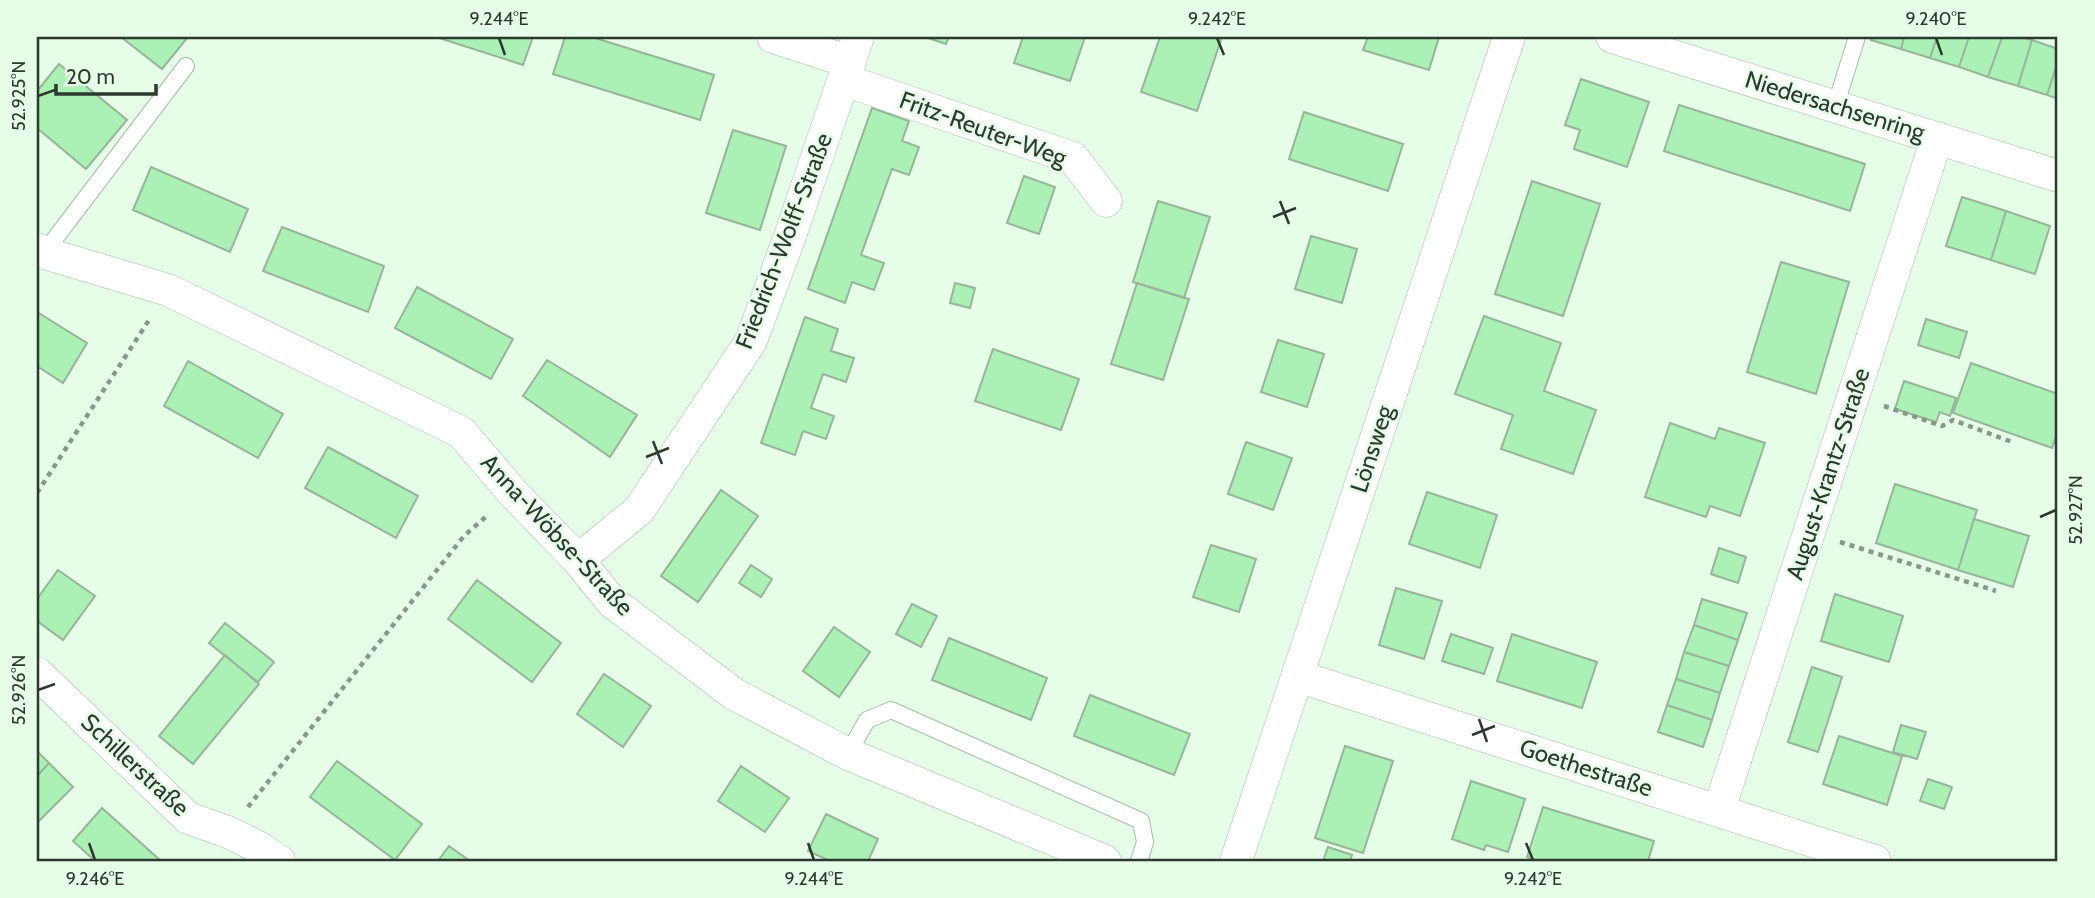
<svg xmlns="http://www.w3.org/2000/svg" width="2095" height="898" font-family="Cabin,sans-serif">
<rect width="100%" height="100%" fill="#e6fde8"/>
<path fill="#abf1b5" stroke="#98b49b" stroke-width="2" d="M121,37H188L162,69Z
M436,37H533L523,65Z
M565,37H592L714,75L700,120L553,74Z
M925,37H949L946,44Z
M1023,37H1085L1070,81L1014,63Z
M1160,37H1222L1197,111L1141,92Z
M1368,37H1439L1429,70L1363,50Z
M1872,37H1904L1901,49L1871,40Z
M1904,37H1937L1930,58L1901,49Z
M1937,37H1969L1959,67L1930,58Z
M1969,37H2002L1988,77L1959,67Z
M2002,37H2021L2032,40L2018,86L1988,77Z
M2032,40L2058,49V61L2047,95L2018,86Z
M2058,61V99L2047,95Z
M59,64L127,120L86,169L37,128V91Z
M1581,79L1649,102L1627,167L1574,149L1580,130L1565,125Z
M1679,105L1865,164L1850,211L1664,151Z
M872,108L909,121L902,141L919,147L909,175L892,169L861,255L884,263L874,290L852,282L845,303L808,289Z
M1304,112L1403,144L1388,191L1289,159Z
M733,130L786,146L760,230L706,213Z
M151,167L248,209L230,252L133,210Z
M1024,176L1055,187L1039,234L1007,223Z
M1532,181L1600,204L1563,316L1495,294Z
M1962,197L2006,211L1991,260L1946,246Z
M1158,201L1210,217L1184,298L1133,282Z
M2006,211L2050,226L2035,274L1991,260Z
M282,227L384,266L368,312L263,271Z
M1311,236L1357,249L1342,303L1295,289Z
M1781,262L1849,282L1816,394L1747,372Z
M955,283L975,288L970,308L950,303Z
M1137,283L1189,299L1163,380L1111,364Z
M417,287L513,339L491,379L395,328Z
M37,312L87,343L63,383L37,366Z
M1484,316L1561,343L1544,391L1596,410L1573,474L1501,449L1513,415L1455,394Z
M805,317L838,329L831,351L854,358L846,382L823,374L811,408L834,416L826,439L803,431L795,455L761,443Z
M1926,319L1967,332L1959,358L1918,345Z
M1278,340L1324,354L1307,407L1261,392Z
M993,349L1079,379L1061,430L975,401Z
M547,360L637,415L610,457L523,396Z
M188,361L283,414L258,458L164,406Z
M1971,363L2058,394V430L2052,448L1953,413Z
M1904,381L1956,398L1950,416L1940,412L1936,422L1895,409Z
M1670,423L1715,439L1719,428L1765,443L1740,516L1710,506L1706,517L1645,497Z
M1246,442L1292,458L1273,510L1228,494Z
M328,447L418,496L396,538L305,488Z
M1895,484L1977,510L1958,570L1876,543Z
M721,490L758,516L698,602L661,576Z
M1427,492L1497,515L1480,568L1409,544Z
M1974,519L2029,536L2013,587L1958,570Z
M1211,545L1256,559L1239,612L1193,597Z
M1719,548L1746,557L1738,583L1711,574Z
M751,565L772,579L761,597L739,583Z
M58,570L95,596L63,640L37,621V599Z
M477,580L561,643L532,682L448,619Z
M1396,588L1442,601L1424,659L1379,645Z
M1835,594L1903,616L1889,662L1821,641Z
M1702,599L1747,613L1738,640L1694,625Z
M912,604L937,616L921,647L896,634Z
M225,623L274,662L258,682L209,643Z
M1694,625L1738,640L1729,666L1684,652Z
M834,627L870,652L839,697L803,671Z
M1451,634L1493,648L1484,674L1442,661Z
M1512,634L1597,662L1582,708L1497,681Z
M949,638L1047,678L1031,720L932,680Z
M1684,652L1729,666L1720,693L1676,679Z
M225,655L259,684L193,764L159,736Z
M1812,667L1842,677L1818,752L1788,742Z
M604,674L651,706L623,747L577,714Z
M1676,679L1720,693L1712,720L1667,705Z
M1090,695L1190,734L1174,775L1074,736Z
M1667,705L1712,720L1703,747L1658,732Z
M1901,725L1926,732L1917,759L1893,752Z
M1839,736L1902,756L1887,805L1823,784Z
M1345,746L1393,761L1363,853L1315,838Z
M37,751L49,763L37,776Z
M337,761L422,824L395,860L310,797Z
M49,763L73,787L37,823V776Z
M741,766L789,798L765,832L718,801Z
M1928,779L1952,787L1944,809L1920,801Z
M1471,781L1525,799L1508,852L1486,845L1484,850L1452,839Z
M1543,807L1654,841L1648,861H1539L1527,857Z
M102,808L161,861H95L73,841Z
M826,814L878,839L868,861H830L808,851Z
M449,846L470,861H438Z
M1328,847L1352,855L1350,861H1323Z"/>
<g fill="none" stroke-linecap="round" stroke-linejoin="round">
<defs>
<path id="lane" d="M1835,107L1857,37
M44,253L186,66
M848,754L867,720L891,710L1141,821L1145,842L1139,861"/>
<path id="street" d="M773,37L850,62
M1612,37L2058,176
M844,80L1073,158L1106,201
M37,249L44,253L168,290L461,432L513,493L578,560L612,602L734,694L848,754L1105,861
M578,560L639,510L751,341L790,236L858,37
M37,673L188,818L228,832L260,848L279,861
M1297,676L1875,861
M1719,810L1937,138
M1236,861L1509,37"/>
</defs>
<use href="#lane" stroke="#a2bfa6" stroke-width="18"/>
<use href="#street" stroke="#a2bfa6" stroke-width="33"/>
<path stroke="#879989" stroke-width="4.5" stroke-dasharray="5 5" stroke-linecap="butt" d="M1884,406L1942,426L1953,420L2015,443
M37,493L151,317
M1840,542L1996,591
M248,807L464,536L489,514"/>
<use href="#lane" stroke="#fff" stroke-width="16"/>
<use href="#street" stroke="#fff" stroke-width="32"/>
</g>
<path fill="none" stroke="#2d392f" stroke-width="2.5" d="M499,38L505,55M1217,38L1224,55M1936,38L1942,55M38,96L55,90M1280,201L1289,224M1273,217L1296,208M653,441L662,464M646,457L669,448M2040,517L2056,510M38,690L55,684M1479,719L1487,742M1472,735L1495,726M89,843L95,860M808,843L814,860M1526,843L1533,860"/>
<g text-anchor="middle" stroke-width="5" stroke-linejoin="round" paint-order="stroke">
<g font-size="24" fill="#2d392f" stroke="#e6fde8">
<text transform="translate(1835 106) rotate(17)" y="8">Niedersachsenring</text>
<text transform="translate(983 129) rotate(20)" y="8">Fritz-Reuter-Weg</text>
<text transform="translate(784 241) rotate(-69)" y="8">Friedrich-Wolff-Straße</text>
<text transform="translate(1372 449) rotate(-72)" y="8">Lönsweg</text>
<text transform="translate(1828 474) rotate(-72)" y="8">August-Krantz-Straße</text>
<text transform="translate(557 535) rotate(47)" y="8">Anna-Wöbse-Straße</text>
<text transform="translate(135 765) rotate(43)" y="8">Schillerstraße</text>
<text transform="translate(1586 768) rotate(18)" y="8">Goethestraße</text>
</g>
</g>
<rect width="2095" height="898" fill="none" stroke="#e6fde8" stroke-width="77"/>
<path d="M56 84v10h100v-10" fill="none" stroke="#2d392f" stroke-width="3.5"/>
<text x="66" y="84" font-size="21" fill="#2d392f" stroke="#e6fde8" stroke-width="5" paint-order="stroke">20 m</text>
<rect x="38" y="38" width="2018" height="822" fill="none" stroke="#2d392f" stroke-width="2.5"/>
<g font-size="18" text-anchor="middle" fill="#2d392f">
<text x="499" y="25">9.244°E</text>
<text x="1217" y="25">9.242°E</text>
<text x="1936" y="25">9.240°E</text>
<text transform="translate(19 96) rotate(-90)" y="6">52.925°N</text>
<text transform="translate(2076 510) rotate(-90)" y="6">52.927°N</text>
<text transform="translate(19 690) rotate(-90)" y="6">52.926°N</text>
<text x="95" y="885">9.246°E</text>
<text x="814" y="885">9.244°E</text>
<text x="1533" y="885">9.242°E</text>
</g>
</svg>
